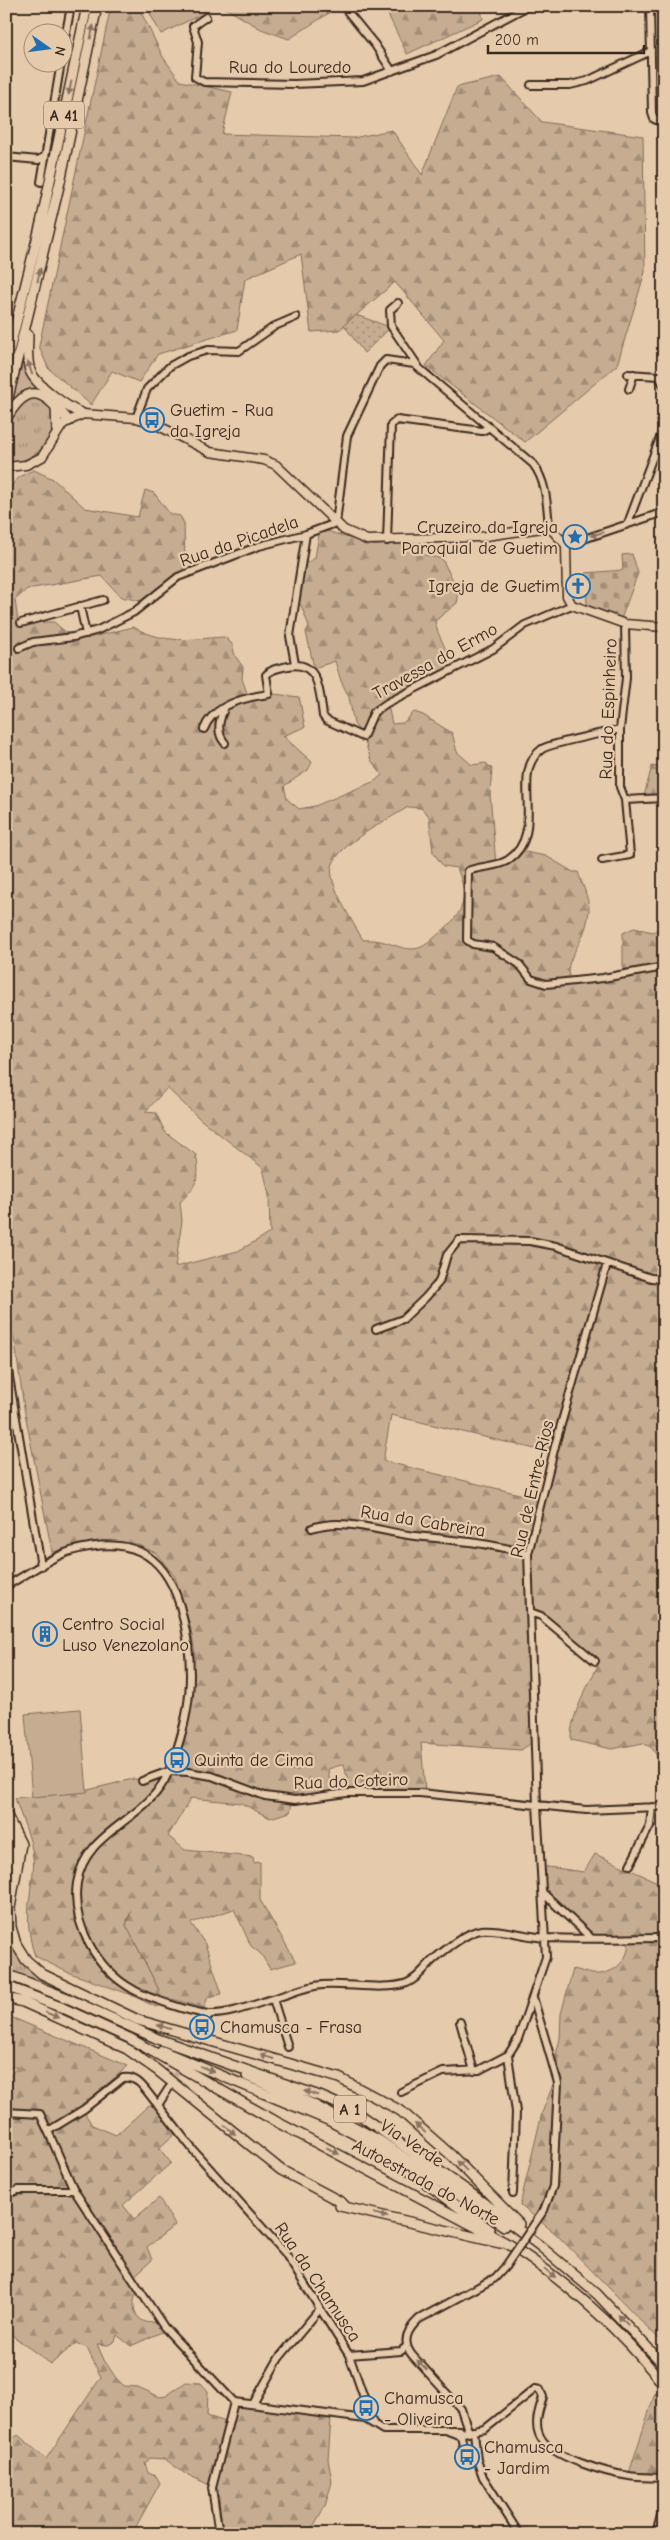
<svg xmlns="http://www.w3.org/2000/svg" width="670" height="2540" font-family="'Comic Neue',sans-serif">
<defs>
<pattern id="grass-tufts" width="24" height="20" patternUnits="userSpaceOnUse" patternTransform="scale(1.25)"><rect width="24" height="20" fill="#c6ad92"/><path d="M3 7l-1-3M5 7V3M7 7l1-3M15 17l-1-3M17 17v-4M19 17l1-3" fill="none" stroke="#a28d77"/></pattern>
<pattern id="forest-firs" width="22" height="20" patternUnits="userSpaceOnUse" patternTransform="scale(1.25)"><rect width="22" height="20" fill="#c6ad92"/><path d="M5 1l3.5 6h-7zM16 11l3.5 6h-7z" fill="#a28d77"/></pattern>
<pattern id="cemetery-stones" width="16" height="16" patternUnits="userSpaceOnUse" patternTransform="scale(1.25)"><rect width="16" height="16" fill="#c6ad92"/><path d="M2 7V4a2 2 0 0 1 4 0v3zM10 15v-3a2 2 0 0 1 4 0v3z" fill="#a28d77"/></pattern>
<pattern id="park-dots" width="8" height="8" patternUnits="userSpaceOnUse" patternTransform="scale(1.25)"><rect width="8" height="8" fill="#c6ad92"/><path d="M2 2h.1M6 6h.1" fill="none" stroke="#a28d77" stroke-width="1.8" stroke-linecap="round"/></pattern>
</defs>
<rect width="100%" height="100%" fill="#e5caac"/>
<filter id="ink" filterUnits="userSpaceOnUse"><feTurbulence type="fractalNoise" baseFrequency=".02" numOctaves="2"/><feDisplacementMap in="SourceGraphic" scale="10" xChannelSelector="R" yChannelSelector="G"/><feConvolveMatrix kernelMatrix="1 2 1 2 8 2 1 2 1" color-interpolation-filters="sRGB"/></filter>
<g filter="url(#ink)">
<path fill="url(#grass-tufts)" stroke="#806c58" d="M23,361L30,380L46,394L18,397L12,402Z
M35,399L48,403C65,428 38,466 6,462C6,440 7,403 35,399Z
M15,1863L9,1933L39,1975L52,1984L6,1970V1877Z"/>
<path fill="url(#forest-firs)" stroke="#806c58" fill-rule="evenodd" d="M111,6H138L163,57L180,81L232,92L222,134L353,138L392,130L422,175L457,87L501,77L542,122L643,136L645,272L617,365L525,442L426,366L444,340L395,282L339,330L311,332L301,254L245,279L237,330L158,354L139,382L112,371L91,405L48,368L39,346Z
M222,6H333L335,9L289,39L261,29Z
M384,6H480L483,19L407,54Z
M34,470L53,479L85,508L138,517L145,490L154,493L170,514L180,516L184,523L185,568L141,601L121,597L102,576L27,589L15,600L18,622H54L76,641L133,627C168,645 188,639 225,637L232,644L235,656L243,667L242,679L248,696L265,693L299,697L305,727L283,736L312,762L308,770L284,786L287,799L299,809L315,806L375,781L382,775L371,760L363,736L354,724L349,697L341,681L335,661L314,668L306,632L309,626L301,605L297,604L306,563L315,558L319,534L327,531L371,545L413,544L421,554L442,559L459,592L457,603L435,621C439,645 454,649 444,675L388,705L392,724L403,723L414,712L423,715L452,733L457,752L472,765L486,763L492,769L490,794L496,865L520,851L546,856L573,872H578C582,884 589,898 589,910C588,919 586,929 582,937C577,950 556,975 578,984L623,977V933L634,928L653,932L664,926V1413L661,1416L660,1464L657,1483L664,1499V1768L652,1748L643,1743L612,1749L571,1740C570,1715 588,1687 598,1665C576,1644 551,1627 530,1605L533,1742L521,1750L421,1743L425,1790L350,1791L344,1764L328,1769L331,1791L293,1798L290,1812L270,1818L241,1803L191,1798L168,1836L185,1850L253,1857L254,1863L260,1862V1900L296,1962L270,1969L261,1954L251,1946L234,1909L191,1923L205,1944L222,1994L208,1997L204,2008L172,1999L156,2007L129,1994L67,1972L35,1956C28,1937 27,1915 30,1895C31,1882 35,1870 33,1857C31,1836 21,1818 15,1798L88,1790L133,1779L161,1780L170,1759L186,1699L195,1654L191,1629L175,1577L156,1553L133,1543L93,1542L52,1552L24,1408L15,1343L6,1312V497C12,482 18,476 34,470ZM408,807L421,808L429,816L433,852L443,866L457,868C471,902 462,915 435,937C428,943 422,949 412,949C397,949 385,938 363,940C354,924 327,883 332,866C339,843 388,820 408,807ZM167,1088L200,1119L263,1168L269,1195L270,1233L238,1251L175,1267L182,1221L180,1202C196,1188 201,1176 196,1155L165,1132L156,1113L145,1112ZM391,1415L552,1453L540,1499L383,1461Z
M652,766L664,768V795L644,796Z
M595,1854L664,1885V1928L661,1933V1940H664V2344L555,2233L520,2205L542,2113L554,2082L562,2081L556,2055L560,2039L561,2014L573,1969C579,1970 586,1973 592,1974C615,1976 632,1958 628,1937L594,1935L554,1900H542L540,1866L584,1872Z
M6,2015L128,2066L81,2107L92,2125L116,2135L149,2105L157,2108L176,2133L159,2148L171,2163L123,2205L134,2219L159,2198L175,2225L147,2247L152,2260L132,2278L139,2288C128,2304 135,2327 157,2322L164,2331L131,2346L117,2335L115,2341L108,2345L97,2344L104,2360L116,2378L124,2386L138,2387L160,2397L166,2396L186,2382L201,2383L208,2391L207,2416L229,2423L233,2410L241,2401L331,2418L328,2459L332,2482L325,2506L309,2534H223L218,2489L184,2473L165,2459L150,2458L145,2464L148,2473L156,2476L160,2483L134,2530L126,2534H6V2470L14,2468L6,2453V2443L18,2435L46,2459L101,2377L87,2348L76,2343L51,2364L13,2336L6,2319V2203L13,2191L6,2179V2128L9,2127L6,2120V2081L17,2067H6Z
M655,2393L664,2404V2463L661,2471L636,2474L629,2473Z"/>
<path fill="url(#cemetery-stones)" stroke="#806c58" d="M632,554L638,573L621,619L587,606L586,573L623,570L622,555Z"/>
<path fill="url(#park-dots)" stroke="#806c58" d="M356,315L387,326L388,330L364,353L344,325Z"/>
<path fill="#c6ad92" stroke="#806c58" d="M146,6H203L206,12L161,34Z
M80,1709L87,1792L32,1797L25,1714Z"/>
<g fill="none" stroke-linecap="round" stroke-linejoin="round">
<path stroke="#75614e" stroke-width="1" d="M131,1911L126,1925L159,1990"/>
<path stroke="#c3aa90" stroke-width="6" stroke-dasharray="6 3" stroke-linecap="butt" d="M171,2084L196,2033"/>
<defs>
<path id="minor" d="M343,6L375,45L392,71
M650,6L652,113L654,119L664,123
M206,17L193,26L198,42L195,77L204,82L294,84L363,81L436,55L528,6
M62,54L71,6
M531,85H570L587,81L651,51
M6,157L38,160L44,157
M41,182L61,62
M398,303L390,310L391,326L418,366
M628,374L659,376L664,386
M629,389L634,374
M136,418L147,389L170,366L188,356L208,350L239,351L275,326L296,317
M628,523L664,427
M387,541L391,425L397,420L482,431L488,428
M566,545L664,512
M80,606L86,634
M21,623L103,600
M19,648L33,642L73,637L98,630L134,612L178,577L259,546L306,534L336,523L347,436L380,366L386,360L414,364L533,464C547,482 547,506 549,527
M295,664L290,636L306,534
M224,709C219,720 216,733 225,743
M204,729C213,705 246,697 269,694L266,675C272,668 280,668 288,666C320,659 320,695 323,716L326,720L363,737L374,712L387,703L493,649L525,625L572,605
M620,729C605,733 551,743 542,749C508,773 549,832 508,860C498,867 479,866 468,871L467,940L473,944L493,947L519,964L531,979L546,984L603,978L664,967
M625,800L664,798
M602,860L630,855L625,800L620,787V729L626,678L625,624
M376,1329L403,1319L425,1298L439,1282L447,1255L459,1240L530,1241L556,1246L651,1278L664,1279
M6,1359L41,1566
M312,1528C345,1517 381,1532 415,1536C452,1540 492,1543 528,1554
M6,1586C27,1575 48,1558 71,1551C126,1536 163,1549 180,1606C197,1666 192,1716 168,1773C148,1821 85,1829 77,1883C71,1924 97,1970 134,1990C148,1998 193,2013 209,2014C230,2015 255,2004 275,1998C290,1994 306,1986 322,1985C345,1983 386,1991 407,1983C419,1978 425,1967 434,1959C445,1950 466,1932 481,1930C502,1928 526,1937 547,1938C586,1940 625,1938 664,1938
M530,1612L541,1616L595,1661
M142,1781L169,1771L188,1772L212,1776L265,1796L295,1800L347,1793H420L586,1810L657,1807L664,1804
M630,1865L650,1826L652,1807
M543,1893L591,1938
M533,1997L558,2083L553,2186L544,2210
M273,1999L288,2047
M460,2022L474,2071
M197,2031L210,2014
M508,2055L516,2112L513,2193
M169,2088L158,2105L194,2151L285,2253L349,2355L373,2423
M401,2092L443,2072L479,2070L508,2055L518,2039L546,1957L537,1805L528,1554L556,1442L607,1264
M158,2105C147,2094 140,2075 123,2078L84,2109L48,2131L74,2190L164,2327L234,2402L365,2419L383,2430H459L463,2433
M6,2112L40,2114L48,2131
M6,2195L18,2190H74
M349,2355L401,2351L406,2347
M253,2404L279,2358L319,2310
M448,2431L461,2436L463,2433L485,2429L535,2389L540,2390L543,2397C539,2410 533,2425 541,2438C551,2457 608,2473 629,2476C640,2478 652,2477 664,2478
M474,2432L477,2460L483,2477L518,2532L522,2534
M469,2433L461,2409L412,2355C401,2341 408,2329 419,2319L495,2278L505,2267
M461,2436L463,2446L477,2460
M219,2534L212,2488L234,2402
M656,2534L664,2504"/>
<path id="major" d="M6,467L26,465L42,457L63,424L83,414L136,418L153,423L210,452L264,460L276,465L344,530L367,540L479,537L549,527L566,545L567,596L572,605L625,624L664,627"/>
<path id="highway" d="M28,335C28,347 26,359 30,370C34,384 69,409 83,414
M6,363L41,223L87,6
M6,406L60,182L97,6
M56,407L57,431
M6,419C30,377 45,394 69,421
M6,1814L21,1844L10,1908L11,1927L16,1944L26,1960L42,1974L138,2020L339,2078L401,2111L451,2155L519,2224
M6,1831C15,1845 15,1858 6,1871
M6,1974L67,1998L158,2039L322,2097L354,2111L469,2192L540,2246L597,2294L664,2365
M6,1986L63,2008L129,2038L275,2121L510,2245C568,2283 621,2330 664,2385
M6,1998L23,2002L127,2049L157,2070L281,2170L341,2202L346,2207
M162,2051L328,2120L369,2142L489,2229
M247,2076L312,2104L380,2141L504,2226
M340,2206L500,2243"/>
</defs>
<use href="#minor" stroke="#3b2a1e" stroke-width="10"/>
<use href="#major" stroke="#3b2a1e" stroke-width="11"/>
<use href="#highway" stroke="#3b2a1e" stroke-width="12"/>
<use href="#minor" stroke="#e5caac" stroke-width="6"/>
<use href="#major" stroke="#e5caac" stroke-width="8"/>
<use href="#highway" stroke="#e5caac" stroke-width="9"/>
<defs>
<path id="minor-bridge" d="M505,2267L544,2210"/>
</defs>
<use href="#minor-bridge" stroke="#3b2a1e" stroke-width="10" stroke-linecap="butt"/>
<use href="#minor-bridge" stroke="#e5caac" stroke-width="6"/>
</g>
<defs><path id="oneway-solid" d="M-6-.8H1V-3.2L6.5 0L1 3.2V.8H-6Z" transform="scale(1.25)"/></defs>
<g fill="#88725e">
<use href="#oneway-solid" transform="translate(92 32) rotate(-78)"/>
<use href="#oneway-solid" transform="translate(70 88) rotate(102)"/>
<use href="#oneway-solid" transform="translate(39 275) rotate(-77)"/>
<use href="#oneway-solid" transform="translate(30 368) rotate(-108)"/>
<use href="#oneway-solid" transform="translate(597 534) rotate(165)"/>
<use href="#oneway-solid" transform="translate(52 2015) rotate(23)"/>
<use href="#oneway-solid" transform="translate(164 2027) rotate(-164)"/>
<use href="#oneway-solid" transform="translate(267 2057) rotate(-164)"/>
<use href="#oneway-solid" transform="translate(207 2069) rotate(22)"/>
<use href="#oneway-solid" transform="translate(311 2093) rotate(-161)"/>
<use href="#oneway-solid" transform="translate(420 2128) rotate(-139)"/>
<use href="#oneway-solid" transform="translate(230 2130) rotate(39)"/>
<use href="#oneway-solid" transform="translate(333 2151) rotate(28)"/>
<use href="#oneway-solid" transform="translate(462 2166) rotate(-134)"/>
<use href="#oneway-solid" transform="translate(381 2215) rotate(13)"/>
<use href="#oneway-solid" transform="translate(550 2273) rotate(39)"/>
<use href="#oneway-solid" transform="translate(623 2320) rotate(-134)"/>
<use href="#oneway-solid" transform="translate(422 2365) rotate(-136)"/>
</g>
</g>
<defs>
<symbol id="bus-ring" viewBox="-11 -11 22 22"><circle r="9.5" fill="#e5caac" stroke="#1f6fb2" stroke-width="1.5"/><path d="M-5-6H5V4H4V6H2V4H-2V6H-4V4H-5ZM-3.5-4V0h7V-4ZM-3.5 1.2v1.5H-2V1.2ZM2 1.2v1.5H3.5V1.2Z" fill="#1f6fb2"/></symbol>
<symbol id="sight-ring" viewBox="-11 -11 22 22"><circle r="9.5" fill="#e5caac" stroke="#1f6fb2" stroke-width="1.5"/><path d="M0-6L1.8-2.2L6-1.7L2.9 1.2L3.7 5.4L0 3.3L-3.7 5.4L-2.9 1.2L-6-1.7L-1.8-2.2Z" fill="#1f6fb2"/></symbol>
<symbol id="church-ring" viewBox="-11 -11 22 22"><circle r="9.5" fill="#e5caac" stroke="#1f6fb2" stroke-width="1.5"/><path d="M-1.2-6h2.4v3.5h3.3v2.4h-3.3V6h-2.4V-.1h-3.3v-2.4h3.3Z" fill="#1f6fb2"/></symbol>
<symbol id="building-ring" viewBox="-11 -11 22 22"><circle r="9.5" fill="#e5caac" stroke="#1f6fb2" stroke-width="1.5"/><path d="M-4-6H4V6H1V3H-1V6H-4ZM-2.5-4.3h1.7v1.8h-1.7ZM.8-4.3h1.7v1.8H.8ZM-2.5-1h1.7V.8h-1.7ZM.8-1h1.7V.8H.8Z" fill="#1f6fb2"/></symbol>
</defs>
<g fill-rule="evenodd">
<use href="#bus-ring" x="138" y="406" width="28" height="28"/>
<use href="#sight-ring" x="561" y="523" width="28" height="28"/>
<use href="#church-ring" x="564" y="572" width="28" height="28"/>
<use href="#building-ring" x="31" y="1620" width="28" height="28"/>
<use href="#bus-ring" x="163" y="1746" width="28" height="28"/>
<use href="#bus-ring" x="188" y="2013" width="28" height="28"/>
<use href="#bus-ring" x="352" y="2394" width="28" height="28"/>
<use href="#bus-ring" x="453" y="2443" width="28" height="28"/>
</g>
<g text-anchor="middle" stroke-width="4.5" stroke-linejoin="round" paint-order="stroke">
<g fill="#e5caac" stroke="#6e5a49" stroke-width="1">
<rect x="44" y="101.5" width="40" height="27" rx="4"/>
<rect x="334" y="2095.5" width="32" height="27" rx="4"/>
</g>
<g font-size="16" font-weight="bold" fill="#3b2a1e">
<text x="64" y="121">A 41</text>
<text x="350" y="2115">A 1</text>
</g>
<g font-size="18" fill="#3b2a1e" stroke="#e5caac">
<text x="290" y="73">Rua do Louredo</text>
<text transform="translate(239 541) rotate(-19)" y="6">Rua da Picadela</text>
<text transform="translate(435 661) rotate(-29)" y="6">Travessa do Ermo</text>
<text transform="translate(608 709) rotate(-88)" y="6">Rua do Espinheiro</text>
<text transform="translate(532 1489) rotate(-77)" y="6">Rua de Entre-Rios</text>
<text transform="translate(423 1521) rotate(9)" y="6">Rua da Cabreira</text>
<text transform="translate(351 1781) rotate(-2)" y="6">Rua do Coteiro</text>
<text transform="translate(412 2143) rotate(33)" y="6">Via Verde</text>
<text transform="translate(426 2182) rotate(28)" y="6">Autoestrada do Norte</text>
<text transform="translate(318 2282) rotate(56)" y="6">Rua da Chamusca</text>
</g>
<g font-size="18" fill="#3b2a1e" stroke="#e5caac" text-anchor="start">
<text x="170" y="416">Guetim - Rua<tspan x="170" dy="21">da Igreja</tspan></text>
<text x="558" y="533" text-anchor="end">Cruzeiro da Igreja<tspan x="558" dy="21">Paroquial de Guetim</tspan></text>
<text x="560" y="592" text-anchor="end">Igreja de Guetim</text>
<text x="62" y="1630">Centro Social<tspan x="62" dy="21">Luso Venezolano</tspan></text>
<text x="194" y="1766">Quinta de Cima</text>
<text x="220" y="2033">Chamusca - Frasa</text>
<text x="384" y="2404">Chamusca<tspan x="384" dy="21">- Oliveira</tspan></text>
<text x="484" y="2453">Chamusca<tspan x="484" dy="21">- Jardim</tspan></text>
</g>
</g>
<rect width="670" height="2540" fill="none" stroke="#e5caac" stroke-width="25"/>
<rect x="12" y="12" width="645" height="2515" fill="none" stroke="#3b2a1e" stroke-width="2" filter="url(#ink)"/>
<g transform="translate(48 48) rotate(104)"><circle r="24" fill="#e5caac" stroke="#a18a73"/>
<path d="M0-4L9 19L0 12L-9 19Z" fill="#1f6fb2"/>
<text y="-8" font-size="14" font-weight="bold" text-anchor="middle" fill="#3b2a1e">N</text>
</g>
<path d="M488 45v8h156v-8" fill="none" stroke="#3b2a1e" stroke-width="2.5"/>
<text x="495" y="45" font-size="15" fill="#3b2a1e" stroke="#e5caac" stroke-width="4" paint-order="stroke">200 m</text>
</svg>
